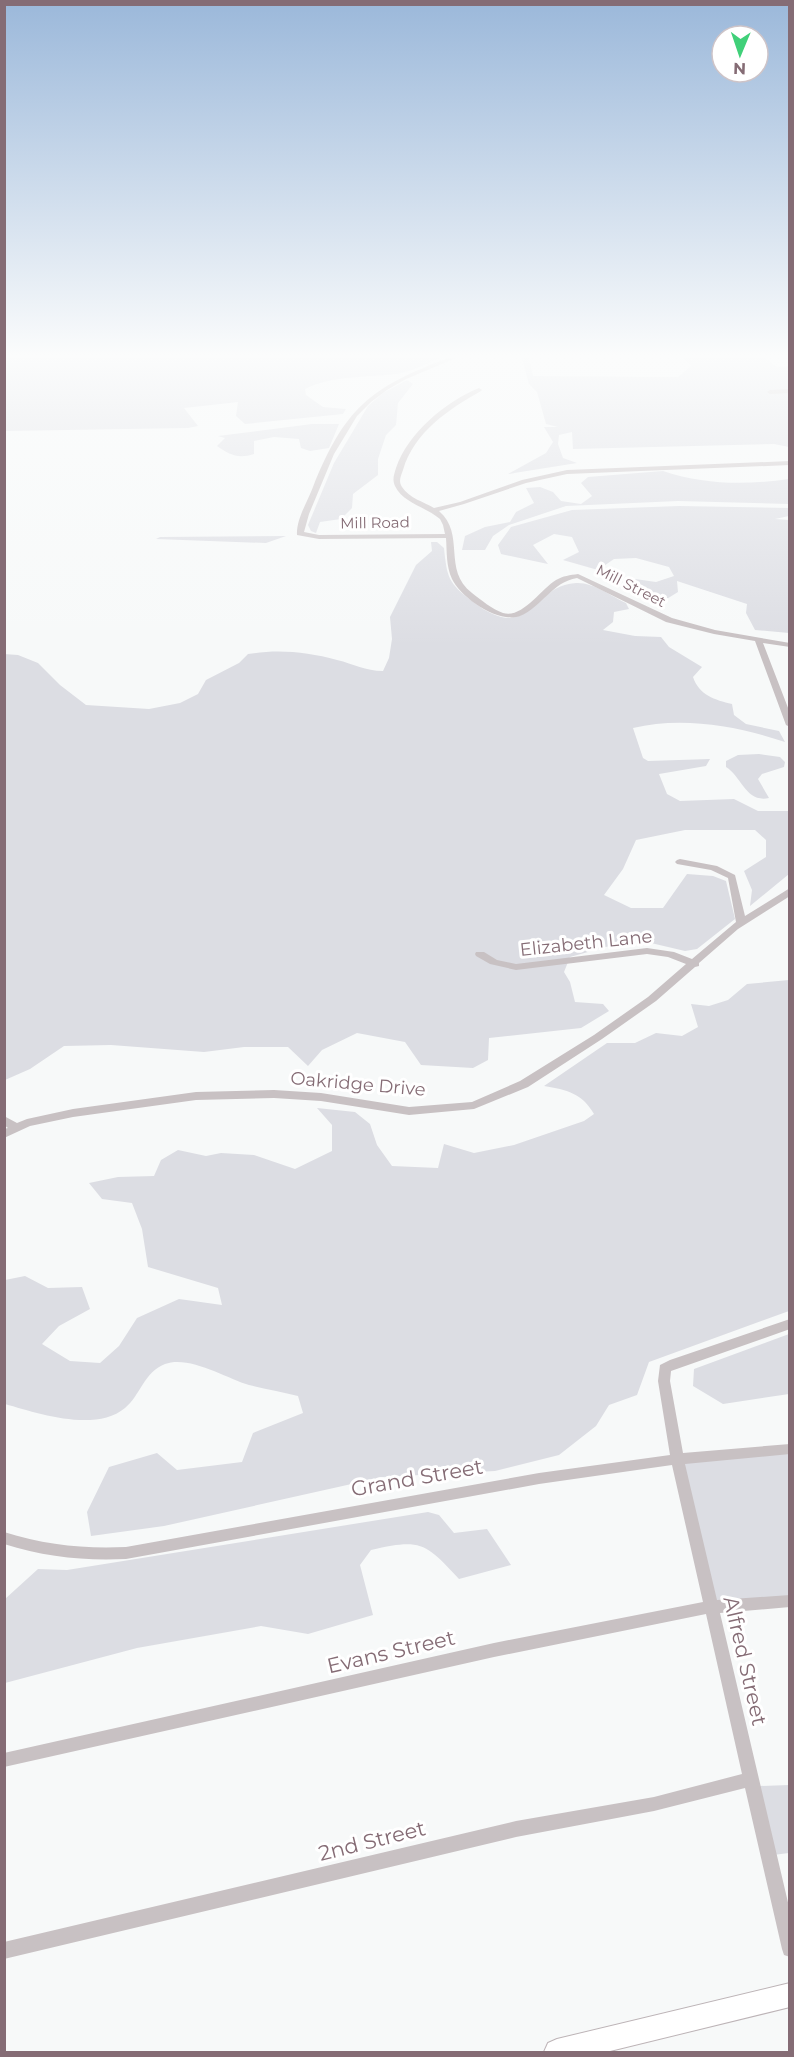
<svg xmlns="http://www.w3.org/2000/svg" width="794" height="2057" font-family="Montserrat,sans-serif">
<rect width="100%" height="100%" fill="#f7f9f9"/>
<path fill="#dcdde3" d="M4,358H440C427,363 411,372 396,374C368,377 330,376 305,389L306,395L323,407L346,409L343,414L245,424L236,416L238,402L184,408L198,426L188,428L5,431Z
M522,358H529L533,376L678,377L691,366L684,358H765L777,367L789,366V447L774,444L573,449L572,432L559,435L558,444L563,458L577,463L508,474L546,453L553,442L544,427H558L546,424L537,392L529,384Z
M407,380L413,384L398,403L396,425L386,435L378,459V475L353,494L352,508L341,519L320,522L316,533L311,531L308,525L334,463L368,406L383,393Z
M312,424H339L329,448L310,451L301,448L299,439L274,437L254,441V454C238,459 230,455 217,446L225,438L218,436Z
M663,471C705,485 746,485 789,479V504L678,501L566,506L509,525L493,536L485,550H462L465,536L485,527L510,522L516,512L534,503L526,488L540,487L553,492L561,501L581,504L592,496L581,483L588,477Z
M679,506L789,508V516L775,519L789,520V633L755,630L746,613L747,604L677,581L678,592L665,600L629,585L635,579L656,582L674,576L669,567L636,558L614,559L598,570L563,560L579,552L572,537L554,534L533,545L548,564L501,554L498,545L511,527L572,510Z
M286,536L266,543L156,539L160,537Z
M431,542H437L444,548C447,577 448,583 472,601C531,647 531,585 576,583C593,582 611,596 626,603L629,609L614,612L613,622L603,630L635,636L661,637L669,647L702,667L693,677C699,695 715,700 732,704L734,715L746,724L779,731L785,742C738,726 682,716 633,728L643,758L648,761L710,759L706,766L659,774L667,794L680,801L734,799L758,811H789V874L750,906L752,890L744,871L766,857V840L755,830H685L636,840L623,869L604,895L631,908H663L687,874L713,876L726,881L735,919L697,949L685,951L651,943L613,945L570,957L564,972L570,982L575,1002L603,1004L609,1011L581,1028L489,1038L488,1060L473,1068L421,1065L405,1042L357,1033L322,1050L308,1066L288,1047H244L204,1052L111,1045L64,1046L30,1069L5,1080L4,654L18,655L38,663L60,685L86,705L149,709L180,703L198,694L206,680L239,663L248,654C279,649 307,652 337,660C354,664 365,671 383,671L389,658L392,639L390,617L416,565L432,551Z
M759,754L780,757L785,762L784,767L762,774L758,779L769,798C746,803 742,777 726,767V761L738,755Z
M789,980V1311L649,1362L637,1395L609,1405L596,1426L559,1455L495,1471L383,1477L164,1526L91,1536L87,1512L109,1467L157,1453L177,1470L242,1462L253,1433L303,1413L298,1396C282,1392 265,1389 249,1385C226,1378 189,1355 165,1364C144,1372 140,1396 125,1408C95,1433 37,1413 5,1404V1280L25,1276L48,1288L82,1287L90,1309L59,1326L42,1344L70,1361L100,1363L119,1346L137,1318L179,1299L222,1305L218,1288L148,1267L142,1229L132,1203L102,1199L89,1183L118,1177L154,1176L161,1160L178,1150L206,1156L221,1153L254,1155L295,1169L332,1151V1125L317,1108L355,1112L370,1124L377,1145L392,1166L438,1168L444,1144L474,1153L514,1145L584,1121L594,1114C582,1093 567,1090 544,1086L607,1043H635L656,1033L682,1036L698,1027L691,1004L709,1006L728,1000L747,984Z
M789,1334V1394L723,1404L693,1386L694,1369Z
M789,1453V1597L715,1601L683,1459Z
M428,1512L439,1515L454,1533L487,1529L511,1565L459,1579C426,1543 421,1538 371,1550L360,1565L373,1615L308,1634L261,1626L137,1648L5,1683V1599L38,1569L67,1570Z
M789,1785V1853L773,1855L759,1786Z"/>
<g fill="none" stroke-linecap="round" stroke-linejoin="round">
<defs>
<path id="secondary" d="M790,1983V2007L606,2052H544L548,2043L557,2039Z"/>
</defs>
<use href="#secondary" stroke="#bdb4b7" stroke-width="2"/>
<path fill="#c8c1c3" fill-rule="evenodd" d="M448,358H456L406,379L387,390L371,402L357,416L334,454L309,514L304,532L319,535L445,534L443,525L440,519C426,507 403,503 395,486C392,479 394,475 396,468C408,433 445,402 479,388L482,390L481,391C449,409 414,432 403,470C401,476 398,481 402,487C409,498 424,502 434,508L460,502L522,480L567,470L790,461V465L567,474L526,483L464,504L439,511C466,534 442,570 472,593C481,600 492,609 503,613C522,619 541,589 556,580C563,576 570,575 578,574L672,618L715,630L790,643V647L763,643L790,713V727L786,725L755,641L714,634L666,622L577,578C552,582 542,607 520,616C499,624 461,598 452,579C446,566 447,552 446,538L319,539L297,535C296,519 308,501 313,487C345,408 369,388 448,358Z
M790,389V393L770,394L767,392L770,390Z
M680,859L717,866L735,875L745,916L790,888V896L738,929L699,963V966L695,967L656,1001L602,1039L528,1087L474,1109L409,1115L321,1101L274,1098L196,1100L73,1117L30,1126L4,1138V1129L8,1128L4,1125V1116L17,1123L27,1119L73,1109L196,1092L274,1090L321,1093L409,1107L472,1102L520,1081L594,1035L648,997L686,964L668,957L647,954L516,970L490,964L476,956L475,954L476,952H484L497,960L516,964L647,948L674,952L692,959L736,922L728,878L711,870L677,864L675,862L677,860Z
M790,1319V1329L671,1371L670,1381L683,1453L790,1444V1454L685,1464L717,1600L790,1595V1607L720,1613L790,1911V1957L784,1955L782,1949L745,1788L654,1811L516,1837L4,1959V1942L516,1821L654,1797L742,1774L706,1614L494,1657L4,1767V1753L494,1643L703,1602L672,1465L539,1484L126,1559C84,1561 45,1557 4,1544V1532C45,1545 84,1549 126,1547L539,1473L670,1455L658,1381L660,1365L670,1360Z"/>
<use href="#secondary" fill="#fff" fill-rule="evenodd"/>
</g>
<linearGradient id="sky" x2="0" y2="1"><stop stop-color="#9bb8da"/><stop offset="0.55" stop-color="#fbfcfc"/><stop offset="1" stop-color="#fbfcfc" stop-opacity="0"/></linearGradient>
<rect width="794" height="646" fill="url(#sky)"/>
<g text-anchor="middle" stroke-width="6" stroke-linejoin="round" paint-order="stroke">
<g font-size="15" fill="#856c75" stroke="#fff">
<text transform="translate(375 523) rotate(-1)" y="5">Mill Road</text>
<text transform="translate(631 586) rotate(27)" y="5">Mill Street</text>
</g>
<g font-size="18" fill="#856c75" stroke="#fff">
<text transform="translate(586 943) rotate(-6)" y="6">Elizabeth Lane</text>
<text transform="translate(358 1084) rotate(5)" y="6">Oakridge Drive</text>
</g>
<g font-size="21" fill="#856c75" stroke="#fff">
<text transform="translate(417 1478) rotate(-10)" y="7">Grand Street</text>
<text transform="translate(391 1652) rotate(-13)" y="7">Evans Street</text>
<text transform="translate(745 1661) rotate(77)" y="7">Alfred Street</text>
<text transform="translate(372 1841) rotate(-14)" y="7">2nd Street</text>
</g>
</g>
<rect width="794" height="2057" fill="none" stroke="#856c75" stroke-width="12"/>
<g transform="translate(740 54) rotate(182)"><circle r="28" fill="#ffffff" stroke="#cec4c8" stroke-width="1.5"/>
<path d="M0-4.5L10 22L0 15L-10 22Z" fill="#40d079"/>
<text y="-9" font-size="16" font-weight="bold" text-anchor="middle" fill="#856c75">N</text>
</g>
</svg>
